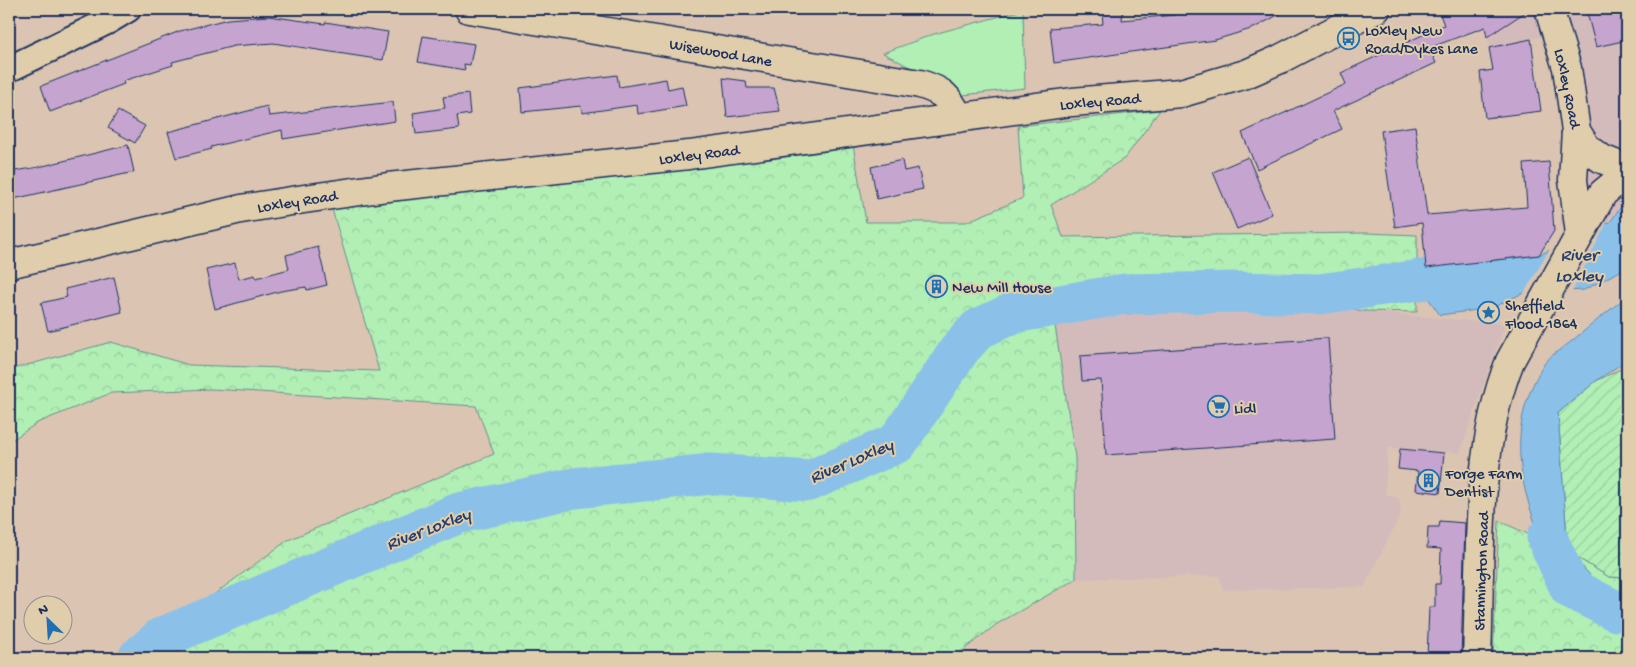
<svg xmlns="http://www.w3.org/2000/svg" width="1636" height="667" font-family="'Gochi Hand',sans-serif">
<defs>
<pattern id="forest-crowns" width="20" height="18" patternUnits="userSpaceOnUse" patternTransform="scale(1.25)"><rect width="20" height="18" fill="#b1efb5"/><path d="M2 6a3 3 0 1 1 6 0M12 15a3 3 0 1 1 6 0" fill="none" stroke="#98cd9e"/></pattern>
<pattern id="garden-furrows" width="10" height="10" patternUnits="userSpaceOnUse" patternTransform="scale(1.25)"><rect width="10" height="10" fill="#b1efb5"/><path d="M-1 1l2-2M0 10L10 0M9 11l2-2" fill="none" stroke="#98cd9e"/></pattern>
</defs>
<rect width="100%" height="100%" fill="#dbc5b2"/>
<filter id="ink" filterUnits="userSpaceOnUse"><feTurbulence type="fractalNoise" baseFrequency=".02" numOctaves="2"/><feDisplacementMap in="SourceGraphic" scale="10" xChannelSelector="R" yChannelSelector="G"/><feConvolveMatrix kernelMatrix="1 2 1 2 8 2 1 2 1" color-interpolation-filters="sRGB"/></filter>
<g filter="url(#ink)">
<path fill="#d4bbbb" d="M1482,9H1627V205L1620,208L1607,222L1560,226L1568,74L1556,34L1490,47Z
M1313,301L1363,311L1505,324L1460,453L1388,448L1385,494L1399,498L1401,514L1364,587L1223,590L1219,576L1076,579L1075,457L1054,319Z"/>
<path fill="#b1efb5" stroke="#668f8a" d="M1023,10L1025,88L963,95L883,53L934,34Z"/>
<path fill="url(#forest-crowns)" stroke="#668f8a" d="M1160,110L1125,158L1051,205L1063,237L1367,233L1417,235V312L1363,311L1313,301L1054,319L1075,457L1076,579L997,624L953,658H141L167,629L288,540L494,454L476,406L212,389L111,393L37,423L9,442V370L111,342L189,365L379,371L332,209L853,145L866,222H966L1023,198L1018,126Z
M1499,521L1568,552L1609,577L1627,578V658H1493Z"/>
<path fill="url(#garden-furrows)" stroke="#668f8a" d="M1627,366V578L1609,577L1568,552L1558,413L1596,381Z"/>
<path fill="#8bc1e9" stroke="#5e87b1" d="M1627,205V270L1624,269L1584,290L1521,294L1492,308L1440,315L1416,281L1436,267L1539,255L1610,222L1620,208Z
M1627,296V360L1596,381L1558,413L1568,552L1590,575L1566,593C1530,518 1494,442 1545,363C1550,356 1561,349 1568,344C1588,328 1607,312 1627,296Z"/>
<path fill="#dbc5b2" d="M1607,222L1571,294L1522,297L1551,247Z"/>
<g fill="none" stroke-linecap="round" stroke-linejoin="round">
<path stroke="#8bc1e9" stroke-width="41" d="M1547,538L1570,588L1616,611L1627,610
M138,658L161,638L459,513L574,488L712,474L809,481L897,443L960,349L978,329L1013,313L1125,294L1234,292L1319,294L1471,273"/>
</g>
<path fill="#c5a5d0" stroke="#1b2f5e" d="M1123,9L1122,20L1174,15L1196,9H1289L1254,28L1215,40L1054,63L1050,28L1103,24L1102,12Z
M1438,9H1530L1487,37L1485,27L1429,48L1436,63L1333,111L1342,129L1257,169L1242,133L1346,84L1341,73L1444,25Z
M1586,9H1627V40L1596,47Z
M268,16L325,24V22L388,32L383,60L273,43L234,46L172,62L173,65L123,81L124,84L50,112L41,86L180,31L228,19Z
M423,36L474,44L470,65L464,64L465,70L418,62Z
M1531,39L1541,111L1485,118L1480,72L1493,70L1489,48Z
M617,75L619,87L666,79L668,89L682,86L686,106L638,114L637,105L582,113L581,106L522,112L520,88Z
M723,78L746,81L747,88H774L780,111L727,117Z
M468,94L470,114L457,116L459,129L416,134L413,113L445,108L443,97Z
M393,102L395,121L283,139L282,130L211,147L212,149L176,158L168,132L267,106L269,116Z
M118,111L145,126L135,143L108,128Z
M1415,126L1427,215L1527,207L1524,164L1549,162L1554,231L1539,255L1426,268L1422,223L1395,227L1381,131Z
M128,145L134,172L9,200V172L39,167Z
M1248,157L1272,214L1237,229L1213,172Z
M902,160L904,171L918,168L923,189L877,199L871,167Z
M318,247L327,285L307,290L306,287L281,291L215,309L206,270L235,263L239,279L255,275L256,278L289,269L286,255Z
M114,277L122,312L48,331L41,303L67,297L65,289Z
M1328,338L1335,439L1106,455L1101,380L1082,381L1080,356Z
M1400,449L1444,453L1440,493L1416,490L1418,471L1398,469Z
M1440,521L1465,523L1461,658H1427L1429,607H1435V584H1440L1441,549L1427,548L1428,527H1439Z"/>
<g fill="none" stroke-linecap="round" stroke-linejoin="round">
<defs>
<path id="street" d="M9,69L108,21L128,9"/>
<path id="secondary" d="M469,9L920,84C943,91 948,96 959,118
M1576,131L1573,180L1580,234
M9,264L241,209L304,199L388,187L689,155L1072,102L1181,93L1246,74L1278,60L1376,9
M1477,658C1481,562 1474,451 1510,361L1603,193L1614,184L1627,178"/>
<path id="primary" d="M1549,9L1567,68L1576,131L1586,147L1602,159L1627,169"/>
</defs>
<use href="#street" stroke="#1b2f5e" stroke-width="29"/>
<use href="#secondary" stroke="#1b2f5e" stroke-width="31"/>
<use href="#primary" stroke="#1b2f5e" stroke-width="31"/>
<use href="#street" stroke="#e0cdab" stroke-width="25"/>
<use href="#secondary" stroke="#e0cdab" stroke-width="28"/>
<use href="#primary" stroke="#e0cdab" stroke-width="28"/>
</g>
</g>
<defs>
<symbol id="bus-ring" viewBox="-11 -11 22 22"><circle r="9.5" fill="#e0cdab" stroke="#1f6fb2" stroke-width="1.5"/><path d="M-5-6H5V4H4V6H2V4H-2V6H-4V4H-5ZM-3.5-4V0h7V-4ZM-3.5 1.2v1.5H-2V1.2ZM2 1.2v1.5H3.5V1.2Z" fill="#1f6fb2"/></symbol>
<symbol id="building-ring" viewBox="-11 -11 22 22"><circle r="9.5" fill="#e0cdab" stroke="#1f6fb2" stroke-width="1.5"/><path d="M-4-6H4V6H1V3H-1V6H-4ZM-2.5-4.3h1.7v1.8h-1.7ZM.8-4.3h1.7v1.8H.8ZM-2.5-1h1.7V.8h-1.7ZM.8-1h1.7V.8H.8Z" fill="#1f6fb2"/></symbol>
<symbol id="sight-ring" viewBox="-11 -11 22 22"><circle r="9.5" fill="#e0cdab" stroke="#1f6fb2" stroke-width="1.5"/><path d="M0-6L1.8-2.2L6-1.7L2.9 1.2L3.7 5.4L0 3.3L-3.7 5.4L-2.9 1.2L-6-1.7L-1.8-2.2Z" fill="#1f6fb2"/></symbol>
<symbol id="supermarket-ring" viewBox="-11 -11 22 22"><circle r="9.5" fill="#e0cdab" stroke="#1f6fb2" stroke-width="1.5"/><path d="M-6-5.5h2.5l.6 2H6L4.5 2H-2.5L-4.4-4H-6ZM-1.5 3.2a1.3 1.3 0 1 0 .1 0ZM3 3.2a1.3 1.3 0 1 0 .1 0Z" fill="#1f6fb2"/></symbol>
</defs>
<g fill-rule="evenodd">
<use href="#bus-ring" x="1336" y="26" width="25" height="25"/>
<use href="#building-ring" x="924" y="274" width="25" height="25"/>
<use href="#sight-ring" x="1476" y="300" width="25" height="25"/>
<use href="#supermarket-ring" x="1206" y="394" width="25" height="25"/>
<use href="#building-ring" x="1416" y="468" width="25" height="25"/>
</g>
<g text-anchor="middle" stroke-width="4" stroke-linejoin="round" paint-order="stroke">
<g font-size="16" fill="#1b2f5e" stroke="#e0cdab" text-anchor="start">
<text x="1365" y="35">Loxley New<tspan x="1365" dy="18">Road/Dykes Lane</tspan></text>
<text x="952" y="292">New Mill House</text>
<text x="1505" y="310">Sheffield<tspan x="1505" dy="18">Flood 1864</tspan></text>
<text x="1234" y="413">Lidl</text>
<text x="1445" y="478">Forge Farm<tspan x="1445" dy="18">Dentist</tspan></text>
</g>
<g font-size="16" fill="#1b2f5e" stroke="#e0cdab">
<text transform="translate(721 51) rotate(10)" y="6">Wisewood Lane</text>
<text transform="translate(1569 88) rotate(78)" y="6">Loxley Road</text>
<text transform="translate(1100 100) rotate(-5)" y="6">Loxley Road</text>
<text transform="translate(699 153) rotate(-7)" y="6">Loxley Road</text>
<text transform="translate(297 200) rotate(-9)" y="6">Loxley Road</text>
<text transform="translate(1480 571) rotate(-88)" y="6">Stannington Road</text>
</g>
<g font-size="18" font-style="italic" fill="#263e6c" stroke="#e0cdab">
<text x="1579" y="260">River<tspan x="1579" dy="21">Loxley</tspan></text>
<text transform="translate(851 460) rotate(-23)" y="6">River Loxley</text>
<text transform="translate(428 528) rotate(-21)" y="6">River Loxley</text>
</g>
</g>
<rect width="1636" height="667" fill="none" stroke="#e0cdab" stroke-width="30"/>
<rect x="15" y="15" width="1606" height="637" fill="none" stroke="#1b2f5e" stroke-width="2" filter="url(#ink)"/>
<g transform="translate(48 620) rotate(335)"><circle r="24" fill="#e0cdab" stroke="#918e8c"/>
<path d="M0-4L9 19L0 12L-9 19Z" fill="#1f6fb2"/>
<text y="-8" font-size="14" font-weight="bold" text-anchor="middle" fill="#1b2f5e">N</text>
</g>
</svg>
